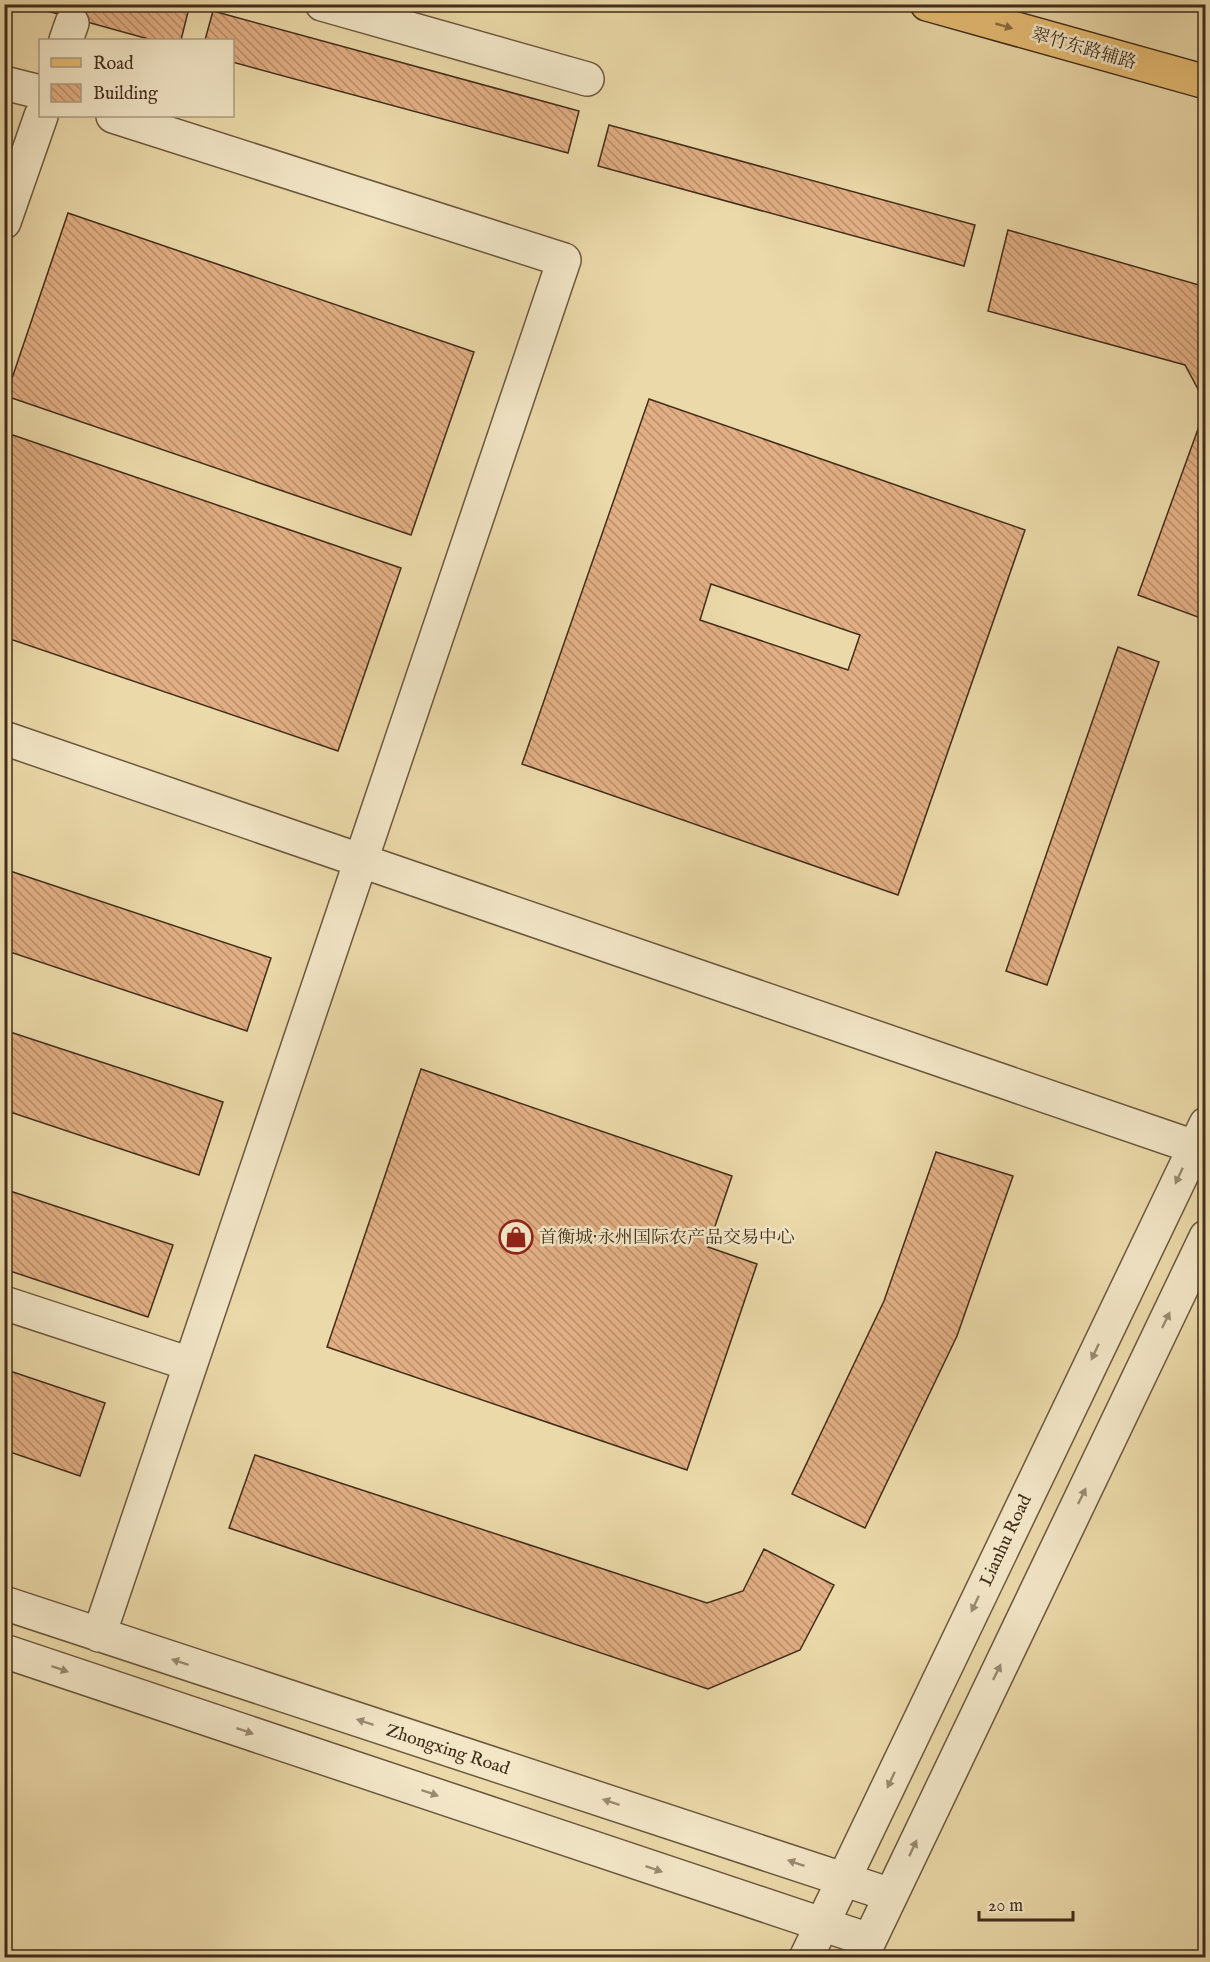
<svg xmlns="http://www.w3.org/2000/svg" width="1210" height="1962" font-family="'IM FELL English','Noto Serif SC',serif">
<defs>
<pattern id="building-back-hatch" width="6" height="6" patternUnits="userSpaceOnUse" patternTransform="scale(1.5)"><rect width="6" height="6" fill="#e2af84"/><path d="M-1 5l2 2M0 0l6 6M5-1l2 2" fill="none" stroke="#b98f6b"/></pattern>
</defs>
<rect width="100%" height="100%" fill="#ebd9a9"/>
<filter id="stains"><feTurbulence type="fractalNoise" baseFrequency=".00333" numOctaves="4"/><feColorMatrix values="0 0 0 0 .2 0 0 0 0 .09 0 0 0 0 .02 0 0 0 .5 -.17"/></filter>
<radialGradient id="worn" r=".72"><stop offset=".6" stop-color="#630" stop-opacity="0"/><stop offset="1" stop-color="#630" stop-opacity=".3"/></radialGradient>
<path fill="url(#building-back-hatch)" stroke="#422d1b" stroke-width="1.5" fill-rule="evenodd" d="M22,4H190L181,40H152Z
M213,11L579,111L568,153L232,62V40H205Z
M609,125L975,225L964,266L598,166Z
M68,213L474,352L411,535L6,396Z
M1008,230L1206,287V404L1185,365L988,311Z
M649,399L1025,530L898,895L522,764ZM711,584L860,635L848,670L700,620Z
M1206,407V620L1138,595Z
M4,432L401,568L338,751L4,637Z
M1118,647L1159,662L1047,985L1006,971Z
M4,869L271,958L247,1031L4,950Z
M4,1030L223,1102L199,1175L4,1110Z
M421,1069L732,1176L708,1247L757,1264L687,1470L327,1347Z
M936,1152L1013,1176L957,1336L865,1528L792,1494L884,1301Z
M4,1189L173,1245L148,1317L4,1269Z
M4,1369L105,1403L80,1476L4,1450Z
M255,1455L707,1603L743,1591L764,1549L834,1585L800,1650L708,1689L229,1528Z"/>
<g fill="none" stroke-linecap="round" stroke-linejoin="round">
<defs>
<path id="minor" d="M322,4L587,79
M66,40L72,23
M4,83L40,92
M4,222L41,116
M4,738L1206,1151
M4,1303L190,1364
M4,1603L891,1895
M99,1635L564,260L113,116
M4,1651L869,1940
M806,1958L1206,1124
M861,1958L1206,1237"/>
<path id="major" d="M927,4L1206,82"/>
</defs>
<use href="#minor" stroke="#6c583e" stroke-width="36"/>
<use href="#major" stroke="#422d1b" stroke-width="36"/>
<use href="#minor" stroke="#f2e6c7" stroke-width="33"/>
<use href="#major" stroke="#e6bc74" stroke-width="33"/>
</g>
<defs><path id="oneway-solid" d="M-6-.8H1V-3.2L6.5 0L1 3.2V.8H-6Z" transform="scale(1.5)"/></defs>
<use fill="#8c6d43" href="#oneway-solid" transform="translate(1004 26) rotate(16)"/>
<g fill="#9a8a71">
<use href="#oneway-solid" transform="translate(1179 1176) rotate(115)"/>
<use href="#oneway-solid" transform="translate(1166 1320) rotate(-64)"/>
<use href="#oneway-solid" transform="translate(1095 1352) rotate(115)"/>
<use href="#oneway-solid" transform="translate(1082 1496) rotate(-64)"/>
<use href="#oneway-solid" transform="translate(975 1604) rotate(115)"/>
<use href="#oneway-solid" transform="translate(180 1662) rotate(-162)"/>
<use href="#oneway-solid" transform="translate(60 1669) rotate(19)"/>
<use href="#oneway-solid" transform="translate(997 1672) rotate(-64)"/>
<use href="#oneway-solid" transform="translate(365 1722) rotate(-162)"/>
<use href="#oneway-solid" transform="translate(245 1731) rotate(19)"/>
<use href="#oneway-solid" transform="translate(891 1780) rotate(115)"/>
<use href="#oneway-solid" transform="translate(430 1793) rotate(19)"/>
<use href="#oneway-solid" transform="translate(611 1802) rotate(-162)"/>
<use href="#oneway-solid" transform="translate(913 1848) rotate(-65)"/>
<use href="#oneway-solid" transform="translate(796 1863) rotate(-161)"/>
<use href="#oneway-solid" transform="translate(654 1869) rotate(19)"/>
</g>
<defs>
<symbol id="shop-ring" viewBox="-11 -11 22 22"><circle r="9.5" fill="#f2e6c7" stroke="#8f2418" stroke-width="1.5"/><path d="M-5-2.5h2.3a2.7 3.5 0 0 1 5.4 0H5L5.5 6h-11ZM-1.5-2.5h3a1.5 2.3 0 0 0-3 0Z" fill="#8f2418"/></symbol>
</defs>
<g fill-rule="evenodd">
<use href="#shop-ring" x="497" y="1218" width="38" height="38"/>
</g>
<g text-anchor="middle" stroke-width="5" stroke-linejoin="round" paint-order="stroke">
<g font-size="18" fill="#422d1b" stroke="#f2e6c7">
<text transform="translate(1084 48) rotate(16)" y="6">翠竹东路辅路</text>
<text transform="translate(1005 1540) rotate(-65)" y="6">Lianhu Road</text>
<text transform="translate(448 1749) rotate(18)" y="6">Zhongxing Road</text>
</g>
<g font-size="18" fill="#422d1b" stroke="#f2e6c7" text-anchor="start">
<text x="539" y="1243">首衡城·永州国际农产品交易中心</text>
</g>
</g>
<rect width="1210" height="1962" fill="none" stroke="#ebd9a9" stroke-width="24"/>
<rect x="6" y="6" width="1198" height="1950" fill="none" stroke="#422d1b" stroke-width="3"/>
<rect x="12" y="12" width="1186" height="1938" fill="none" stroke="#422d1b" stroke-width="1.5"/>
<rect x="39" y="39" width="195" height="78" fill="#f2e6c7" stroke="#ac9c82" stroke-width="1.5"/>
<rect x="51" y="58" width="30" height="9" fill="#e6bc74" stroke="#ac9c82" stroke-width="1.5"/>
<text x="93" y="69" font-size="18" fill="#422d1b">Road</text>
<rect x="51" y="84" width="30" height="18" fill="url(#building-back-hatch)" stroke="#ac9c82" stroke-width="1.5"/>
<text x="93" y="99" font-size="18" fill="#422d1b">Building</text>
<path d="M979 1911v9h94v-9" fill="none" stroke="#422d1b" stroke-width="3"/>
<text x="988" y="1911" font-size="18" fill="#422d1b" stroke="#f2e6c7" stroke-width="4.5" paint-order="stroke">20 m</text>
<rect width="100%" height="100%" filter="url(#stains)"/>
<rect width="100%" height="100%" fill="url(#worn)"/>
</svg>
